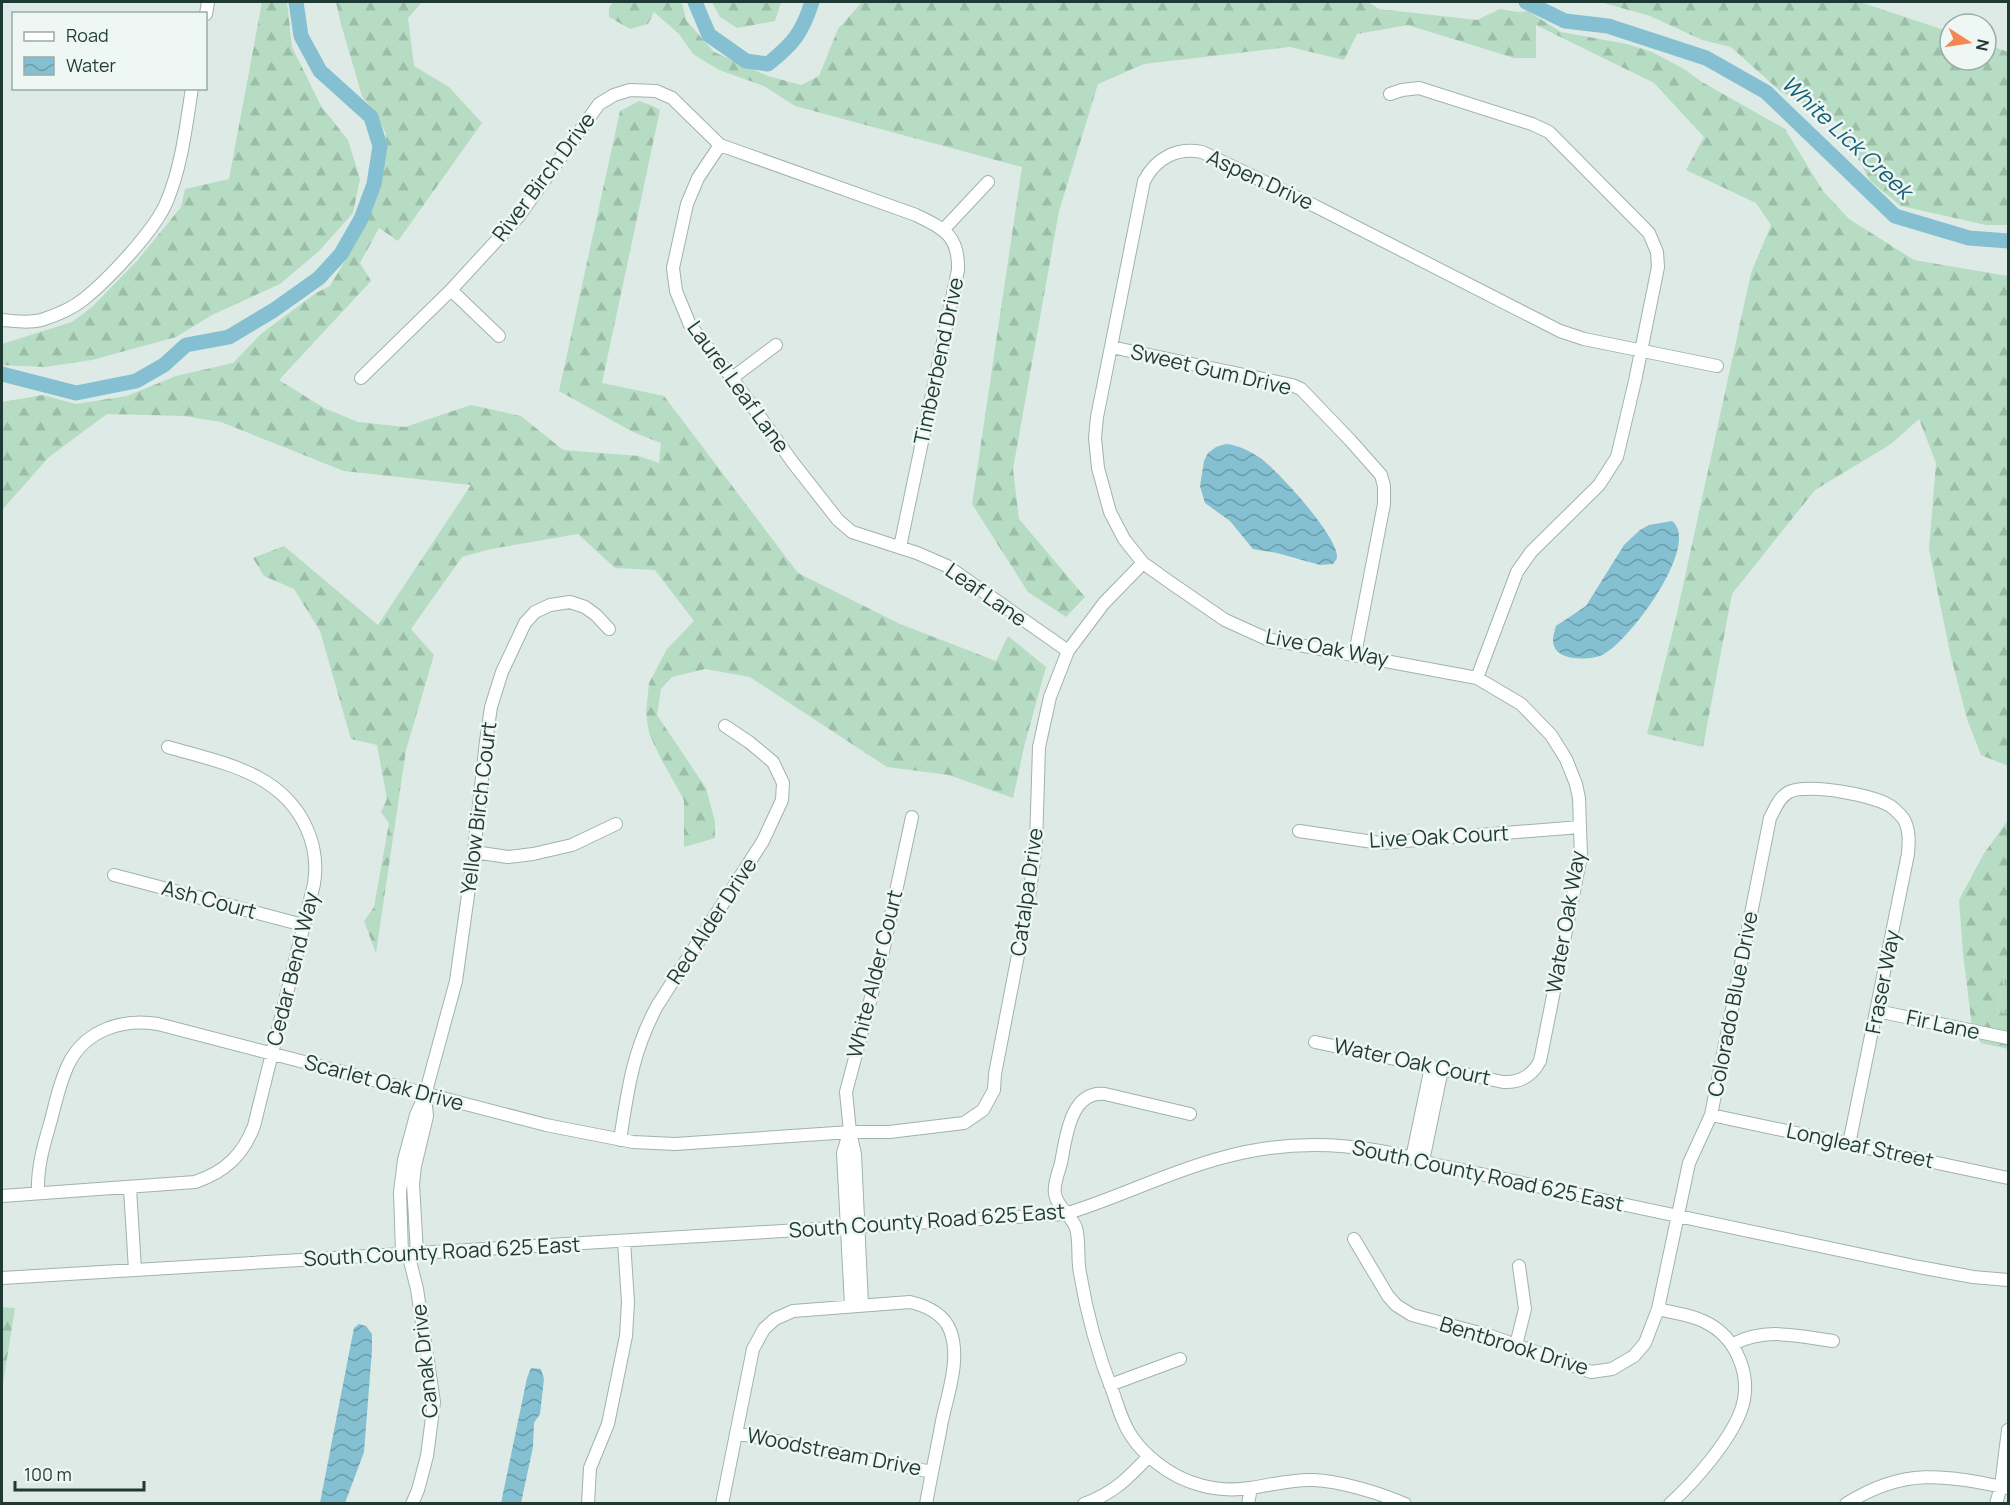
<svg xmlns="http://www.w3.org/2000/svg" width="2010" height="1505" font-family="Manrope,sans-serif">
<defs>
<pattern id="grass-tufts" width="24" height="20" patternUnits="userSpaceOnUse" patternTransform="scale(1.5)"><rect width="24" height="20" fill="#b6dcc3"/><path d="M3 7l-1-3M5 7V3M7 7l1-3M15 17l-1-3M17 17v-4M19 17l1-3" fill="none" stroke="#9cbea8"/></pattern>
<pattern id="forest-firs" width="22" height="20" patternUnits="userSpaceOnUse" patternTransform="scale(1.5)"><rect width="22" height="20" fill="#b6dcc3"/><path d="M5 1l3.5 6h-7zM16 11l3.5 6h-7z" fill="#9cbea8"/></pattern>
<pattern id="water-waves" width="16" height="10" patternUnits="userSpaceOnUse" patternTransform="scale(1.5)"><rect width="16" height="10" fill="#84c0d1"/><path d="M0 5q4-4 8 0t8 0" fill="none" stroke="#6b9daa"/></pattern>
</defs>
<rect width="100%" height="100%" fill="#deeae6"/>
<path fill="url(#grass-tufts)" d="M2008,953V1014L1997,1011Z"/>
<path fill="url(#forest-firs)" d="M262,2H287L292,47L321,106L348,140L360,179L353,213L319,251L280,284L212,315L176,337L92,360L45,367L2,365V344L72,322L92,307L137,261L181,207L185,189L229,179Z
M336,2H422L408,18L414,66L449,87L482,123L398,241L379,228L360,263L371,281L279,380L324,408L358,422L405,427L471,405L521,416L563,450L639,456L659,463L661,443L633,432L559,391L620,111L639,101L653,106L660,110L602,383L664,396L798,573L900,624L996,661L1008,636L1046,667L1025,743L1013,798L949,775L887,767L750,677L705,669L672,677L661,689L657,715L706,788L715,822V838L684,847V800L660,757L649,733L646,713L649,683L667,649L694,621L655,570L615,568L578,534L491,549L462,557L411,629L434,655L406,750L376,953L364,921L374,907L389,823L381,812L387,799L377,745L351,739L320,631L294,589L264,576L253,558L284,546L378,625L471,485L344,471L221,422L184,416L107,414L49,457L2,510V402L43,395L76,404L127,396L176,376L233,363L262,333L316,293L330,286L359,237L377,197L386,134L377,115L362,96L341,24Z
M613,2H680L683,6L686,20L714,52L768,76L801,85L819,76L838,29L862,2H1368L1379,9L1477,20L1500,9L1517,12L1528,11L1561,32L1627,44L1652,52L1684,69L1702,82L1785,129L1823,191L1849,219L1914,260L2008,276V766L1981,755L1967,719L1950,653L1929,549L1936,463L1919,419L1891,444L1815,490L1732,594L1703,747L1647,734L1676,618L1751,273L1771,225L1756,203L1686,170L1704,137L1654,83L1536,25V58H1514L1408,25L1357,34L1344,60L1290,47L1144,64L1098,84L1059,211L1013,469L1019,519L1085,597L1066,617L1028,592L972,504L1022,167L795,106L764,86L719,70L693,54L679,34L654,12L648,24L630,29L609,17V8Z
M712,2H781L775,21L737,28L720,17Z
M1600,2H1860L1950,32V60H1986V44L2008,52V225H1986L1901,206L1870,181L1839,123L1780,91L1731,47L1702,40L1650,16Z
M2008,820V953L1997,1011L2008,1014V1049L1981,1043L1972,1027L1963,953L1959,900L1983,855Z
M2,1307L15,1308L2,1390Z"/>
<path fill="url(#water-waves)" d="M1226,444C1238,445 1250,451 1260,458C1277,469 1337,536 1337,556C1337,560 1335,561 1333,564L1320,565L1277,553L1253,549L1230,521L1205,503L1200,486L1204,461L1208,453L1216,447Z
M1672,521C1702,544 1628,644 1602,655C1591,660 1561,661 1555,648C1551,642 1554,633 1556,626L1586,606L1624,545L1640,530L1649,525Z
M359,1324L366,1326L372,1334V1350L364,1452L345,1503H320L352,1338L354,1328Z
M531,1368L541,1369L544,1379L540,1414L534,1423L533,1447L521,1503H501L527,1378Z"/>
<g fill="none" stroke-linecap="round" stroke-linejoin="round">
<path stroke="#84c0d1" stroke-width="15" d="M695,2L709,35L746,61L768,64C794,43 802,33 812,2
M1526,2L1565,21L1608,26L1706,58L1766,92L1895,216L1969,238L2008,241
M2,374L76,393L136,381L164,365L186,345L229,337L274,310L319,278L341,254L361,219L374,184L380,146L371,117L320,71L301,36L296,2"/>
<defs>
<path id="minor" d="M206,14L208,2
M1390,94L1402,90L1419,88L1532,124L1549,132L1649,233L1657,252L1658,267L1635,381L1617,457L1599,485L1531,552L1517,572L1477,678
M720,145L698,178L687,204L673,268L676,291L690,325L732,378L794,464L838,520L852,532L917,553L947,566L1068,651
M944,229L988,182
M451,290L499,336
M2,320C16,321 33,324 47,318C59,314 74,307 84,299C108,280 156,229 167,201C182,165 186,126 192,88
M1111,347L1292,385L1301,389L1350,440L1381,475L1384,486V504L1355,654
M361,378L451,290L519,216L599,104L614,95L630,90L656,91L672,98L720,145L916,215C944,229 959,235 958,270L900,547
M732,378L776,345
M1299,831L1380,843L1580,827
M474,852L508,857L533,854L572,845L616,824
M114,875L303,925
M1877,1011L2008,1038
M1315,1042L1503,1082C1520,1083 1532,1076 1540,1061L1581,856L1579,798L1576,784L1566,759L1551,735L1521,704L1477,678L1267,639L1225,620L1171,583L1143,563L1124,539L1110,512L1098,468L1095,438L1097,417L1144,181C1156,158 1177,147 1202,152L1315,206L1560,331L1584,339L1717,366
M1190,1114L1105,1094C1070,1090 1066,1138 1061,1163C1059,1171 1053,1185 1055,1194C1057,1207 1072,1216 1076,1228C1080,1242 1077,1259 1080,1273C1087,1316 1098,1355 1114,1395C1119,1410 1123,1424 1132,1437C1138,1446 1148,1456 1157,1463C1183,1484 1217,1493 1250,1488C1271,1485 1292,1479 1313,1480C1340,1481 1380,1493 1405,1504
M1711,1115L2008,1178
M849,1133L843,1153L851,1305
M620,1140C628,1089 632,1053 657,1006L763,841L782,800L783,783L773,762L749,742L725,726
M1412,1158L1431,1067
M1423,1161L1442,1069
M130,1188L135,1270
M38,1192C37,1167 44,1144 51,1120C56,1101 60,1081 69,1063C86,1030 123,1018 158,1024L546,1125L633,1142L675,1144L850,1132H889L964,1123L983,1110L994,1090L995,1074L1029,898L1036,844L1039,747L1050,697L1068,651L1104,603L1143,563
M2,1196L195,1182C225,1172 243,1155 254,1126L314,884C317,865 315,847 307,829C282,772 222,763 168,747
M1354,1239L1388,1296L1396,1305L1412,1315L1491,1336L1591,1372L1612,1369L1634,1356L1645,1343L1658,1309L1689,1163L1711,1115L1770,818C1775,809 1779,797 1789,792C1808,783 1877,795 1893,808C1896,810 1900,815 1903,818C1910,829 1909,842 1908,854L1849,1144
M408,1253L417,1289L434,1402L427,1456L418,1490L412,1504
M417,1253L413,1184L415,1166L427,1116L425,1096
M402,1254L400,1192L404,1160L416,1115L425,1095L456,981L474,852L486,741L491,707L502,672L525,623L535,612L550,605L570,602L585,607L596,615L609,629
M2,1278L1065,1214C1118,1198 1168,1172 1221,1158C1291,1138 1363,1142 1433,1164L1919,1267L1973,1277L2008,1280
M862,1305L855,1154L850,1132L846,1092L882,956L912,817
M1658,1309C1673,1313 1689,1314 1703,1321C1737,1336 1754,1378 1740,1413C1728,1443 1694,1482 1670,1504
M1733,1344C1767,1327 1797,1336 1833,1341
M1516,1345L1525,1309L1519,1266
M1110,1385L1180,1359
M736,1433L932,1472
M588,1504L590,1468L608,1424L626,1336L628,1302L624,1241
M722,1504L753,1349L764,1329L775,1319L793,1311L910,1302C927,1306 943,1313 950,1330C961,1358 948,1393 942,1421C937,1449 931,1476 926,1504
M1084,1504C1114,1493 1128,1478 1149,1456
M1248,1504L1251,1488
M1846,1504C1904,1467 1944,1475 2008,1488
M1996,1504L2001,1486L2008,1430"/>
</defs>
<use href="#minor" stroke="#a1b2ad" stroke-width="14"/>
<use href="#minor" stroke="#fff" stroke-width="12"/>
</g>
<g text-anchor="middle" stroke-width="5" stroke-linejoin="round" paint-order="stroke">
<g font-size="21" fill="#1f3a35" stroke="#eef7f3">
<text transform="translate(544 177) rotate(-53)" y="7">River Birch Drive</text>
<text transform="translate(1260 180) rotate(25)" y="7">Aspen Drive</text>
<text transform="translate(939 361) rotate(-78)" y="7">Timberbend Drive</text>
<text transform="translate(1211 370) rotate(13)" y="7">Sweet Gum Drive</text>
<text transform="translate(738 387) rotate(54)" y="7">Laurel Leaf Lane</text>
<text transform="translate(986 595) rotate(35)" y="7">Leaf Lane</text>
<text transform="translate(1327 648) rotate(11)" y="7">Live Oak Way</text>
<text transform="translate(479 808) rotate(-83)" y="7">Yellow Birch Court</text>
<text transform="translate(1439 837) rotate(-3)" y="7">Live Oak Court</text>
<text transform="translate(1027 892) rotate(-82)" y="7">Catalpa Drive</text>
<text transform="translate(209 900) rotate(15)" y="7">Ash Court</text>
<text transform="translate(712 921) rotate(-57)" y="7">Red Alder Drive</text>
<text transform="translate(1566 922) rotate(-80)" y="7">Water Oak Way</text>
<text transform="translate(293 969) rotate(-76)" y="7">Cedar Bend Way</text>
<text transform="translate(875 974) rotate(-76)" y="7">White Alder Court</text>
<text transform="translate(1883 982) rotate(-79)" y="7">Fraser Way</text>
<text transform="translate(1733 1004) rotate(-79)" y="7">Colorado Blue Drive</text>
<text transform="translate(1943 1025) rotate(12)" y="7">Fir Lane</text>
<text transform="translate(1412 1062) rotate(12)" y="7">Water Oak Court</text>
<text transform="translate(384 1083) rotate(15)" y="7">Scarlet Oak Drive</text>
<text transform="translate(1860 1146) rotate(12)" y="7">Longleaf Street</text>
<text transform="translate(1488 1176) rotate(12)" y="7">South County Road 625 East</text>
<text transform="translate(927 1221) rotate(-4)" y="7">South County Road 625 East</text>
<text transform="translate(442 1252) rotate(-3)" y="7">South County Road 625 East</text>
<text transform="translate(1514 1346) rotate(17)" y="7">Bentbrook Drive</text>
<text transform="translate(425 1361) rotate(-96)" y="7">Canak Drive</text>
<text transform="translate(834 1452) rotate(11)" y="7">Woodstream Drive</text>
</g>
<g font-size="22" font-style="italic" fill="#186077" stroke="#eef7f3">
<text transform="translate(1847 137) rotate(43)" y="8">White Lick Creek</text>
</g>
</g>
<rect width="2010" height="1505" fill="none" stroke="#1f3a35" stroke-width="6"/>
<rect x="12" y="12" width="195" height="78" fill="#eef7f3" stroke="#9baba7" stroke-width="1.5"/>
<rect x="24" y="32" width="30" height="9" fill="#ffffff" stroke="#9baba7" stroke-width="1.5"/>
<text x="66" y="42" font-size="18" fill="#1f3a35">Road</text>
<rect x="24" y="57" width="30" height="18" fill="url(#water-waves)" stroke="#9baba7" stroke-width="1.5"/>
<text x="66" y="72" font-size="18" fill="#1f3a35">Water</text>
<g transform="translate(1968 42) rotate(102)"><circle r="28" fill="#eef7f3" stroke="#9baba7" stroke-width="1.5"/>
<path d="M0-4.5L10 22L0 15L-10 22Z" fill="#f58651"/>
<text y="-9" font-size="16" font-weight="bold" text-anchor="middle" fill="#1f3a35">N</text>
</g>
<path d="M15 1481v9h129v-9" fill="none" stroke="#1f3a35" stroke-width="3"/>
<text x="24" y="1481" font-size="18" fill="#1f3a35" stroke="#eef7f3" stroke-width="4.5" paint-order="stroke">100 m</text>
</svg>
